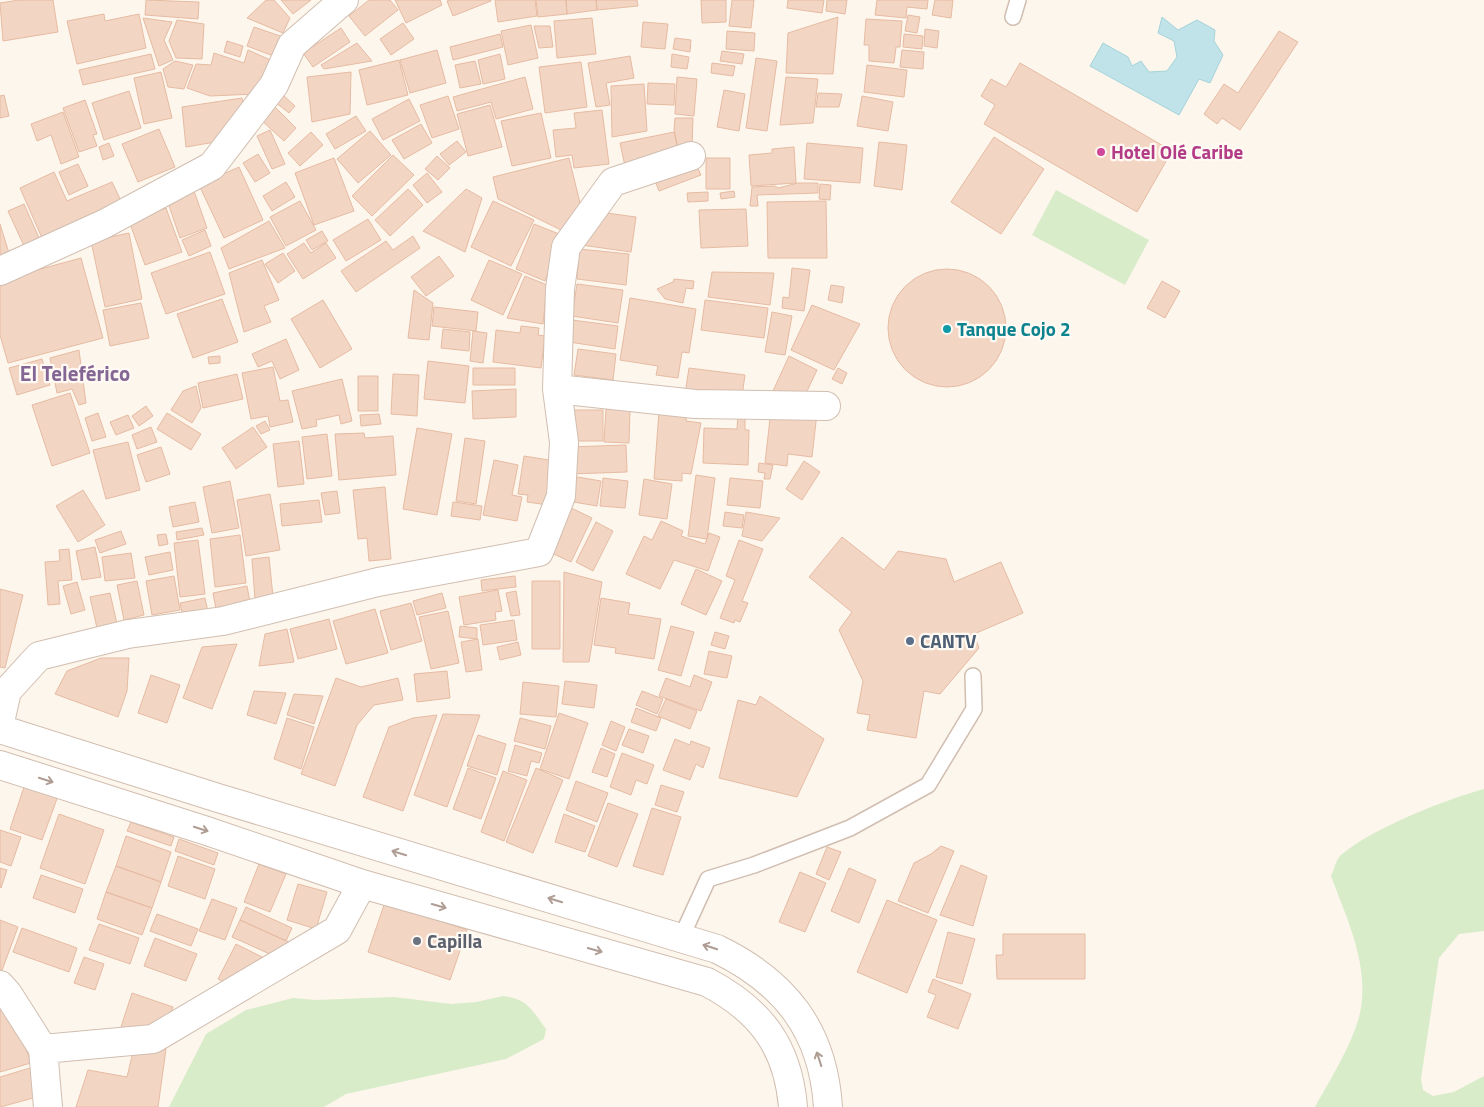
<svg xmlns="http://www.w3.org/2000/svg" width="1484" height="1107" font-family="'Titillium Web',sans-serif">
<rect width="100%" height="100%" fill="#fdf6ec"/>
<path fill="#d8ecc9" d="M1056,190L1149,240L1125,285L1032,235Z
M1484,789V931L1459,934L1439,958L1421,1079L1423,1090L1433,1096L1454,1092L1484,1076V1107H1315C1329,1082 1354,1041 1360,1013C1370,966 1347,919 1331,876C1334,870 1336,859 1341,855C1373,828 1444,800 1484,789Z
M503,996C528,999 532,1010 546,1029L544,1039L506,1059L346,1094L324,1107H169L206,1034L246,1010L293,998L316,1000L394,997L451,1004L476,1002Z"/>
<path fill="#bfe3e8" stroke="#a5d3da" d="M1162,17L1178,30L1197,20L1215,30L1214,41L1223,55L1210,83L1199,79L1179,115L1090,66L1103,43L1128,57L1132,66L1141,61L1149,72L1167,71L1177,57L1174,41L1158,33Z"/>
<path fill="#f3d5c3" stroke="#e6bba3" d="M19,0H53L58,32L3,41L0,3Z
M146,0L199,2L198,19L145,15Z
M266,0H274L290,18L283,33L247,18Z
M281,0H311L293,14Z
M369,0H390L398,10L365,36L349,16Z
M395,0H440L442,5L406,23Z
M450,0H491V1L453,16L447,1Z
M495,0H535L537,16L498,22Z
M536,0H566L567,14L538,17Z
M566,0H596L597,10L567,14Z
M596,0H637L638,6L597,10Z
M701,0H726V22L702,23Z
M732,0H754L751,28L729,26Z
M788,0H824L822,13L787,8Z
M827,0H847L845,14L826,11Z
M877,0H928L927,9L907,7L906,18L875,15Z
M935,0H953L951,18L932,15Z
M104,14L105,21L139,14L146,48L77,64L67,21Z
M908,15L920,17L917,33L905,31Z
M838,17L833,74L786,73L788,33Z
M143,18L172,22L164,40L173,60L159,66Z
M592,18L596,54L557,58L554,21Z
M866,19L902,21L900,47H896L894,63L869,61V45H864Z
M177,20L204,24L202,59L176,58L169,41Z
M643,22L668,24L665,49L641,47Z
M403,23L414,39L391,55L380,39Z
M531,25L538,58L508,65L501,31Z
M534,26H550L553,47L539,48Z
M254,27L283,37L276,57L247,46Z
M341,28L350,42L313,67L303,53Z
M925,29L939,31L937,48L924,46Z
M727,31L755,33L754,51L726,49Z
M1279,31L1298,42L1240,130L1222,118L1217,124L1204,114L1224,84L1238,93Z
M500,34L503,47L453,60L450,47Z
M904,34L923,36L922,49L903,47Z
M675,38L691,40L690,52L673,49Z
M227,41L243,46L240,57L224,52Z
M357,43L372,61L324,69L321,65Z
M248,50L275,62L255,94L210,96L187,88L196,64L211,65L214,53L244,63Z
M437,50L446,83L410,93L400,60Z
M902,50L924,52L923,69L900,67Z
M722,51L744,54L742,64L720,61Z
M151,54L155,69L83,85L79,70Z
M500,54L505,79L483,84L478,60Z
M672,54L689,57L687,69L671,67Z
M630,56L634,78L606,83L610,105L596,107L588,63Z
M756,58L777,61L767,131L746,128Z
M399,60L408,95L367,105L359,70Z
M175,61L193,65L184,89L168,87L163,69Z
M475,61L481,84L460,88L455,65Z
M581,62L587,107L545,113L539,67Z
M712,63L735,66L733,76L711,73Z
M1020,63L1172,151L1137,212L984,124L995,105L981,96L991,79L1006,87Z
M867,65L907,70L904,97L864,92Z
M161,72L172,118L144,124L134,78Z
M351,72L350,114L312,122L307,77Z
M525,77L533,109L496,119L491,102L457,111L453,97Z
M677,77L697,79L694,116L675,114Z
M786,77L818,79L813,123L780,125Z
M648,83L675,84L674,105L647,104Z
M644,84L647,131L612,137L611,86Z
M724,90L745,94L739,131L717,127Z
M129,91L141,128L104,140L92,103Z
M818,93L842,94L839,107H816Z
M282,94L295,106L289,113L275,102Z
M4,95L9,116L0,118V96Z
M448,96L459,129L432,138L420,105Z
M862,96L893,102L888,131L857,126Z
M242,98L245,112L227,140L186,147L182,107Z
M409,99L420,121L383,140L372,119Z
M85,100L97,134L93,135L97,146L79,152L63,108Z
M273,105L296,128L284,141L260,119Z
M490,105L502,147L468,156L457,114Z
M602,110L609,164L574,168L572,155L556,157L553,130L576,128L574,113Z
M63,112L79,157L61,164L51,135L37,141L31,124Z
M541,113L551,158L512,166L501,121Z
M356,116L366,131L335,149L326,134Z
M675,118H693L692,147L678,149L674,129Z
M421,124L432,143L404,159L392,140Z
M159,129L175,167L138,182L122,144Z
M270,130L285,164L272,169L257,136Z
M370,131L391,155L358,183L337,159Z
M311,132L323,145L300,166L288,153Z
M674,132L679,155L625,166L620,143Z
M994,137L1044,169L1001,234L951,202Z
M457,141L466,152L449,165L440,154Z
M879,142L907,145L902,190L874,186Z
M109,143L114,156L103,160L99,147Z
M807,143L863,148L860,183L804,179Z
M794,147L796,183L751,186L749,155L772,153V149Z
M258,154L270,173L255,182L243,163Z
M393,155L414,175L372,216L352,196Z
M437,156L450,168L438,180L425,169Z
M334,158L354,211L314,225L295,173Z
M569,158L581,207L561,230L498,199L493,177Z
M706,158H730V189H706Z
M695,162L701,175L659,191L654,178Z
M78,164L88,186L69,195L59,172Z
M239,167L263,220L224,238L199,185Z
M54,172L67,201L112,182L122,203L42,238L20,188Z
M427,173L442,192L427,203L413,185Z
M286,182L295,197L272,211L263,196Z
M798,183H818V193L757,195L758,206H750L752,187L775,186L778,188Z
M820,184L831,185L830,200L819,199Z
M408,189L423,205L390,236L375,220Z
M466,189L482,198L465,252L423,231Z
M194,191L207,228L180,238L167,200Z
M734,191L735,197L721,199L720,193Z
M708,192V201L688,202L687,193Z
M300,201L316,230L286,246L270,217Z
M493,201L534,220L511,266L471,247Z
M826,201L827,258H768L767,202Z
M24,204L40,240L24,246L8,211Z
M166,208L182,252L145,265L129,221Z
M746,209L748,246L701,248L699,210Z
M599,212L636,217L631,252L581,245Z
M368,219L381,240L346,261L333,240Z
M269,221L285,248L229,269L221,248Z
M0,224L9,253L0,255Z
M534,224L564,236L545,281L516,269Z
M205,230L211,246L189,256L182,240Z
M322,231L328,241L312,250L306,240Z
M129,233L142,299L105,307L91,241Z
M413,236L420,248L356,292L341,271L386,241L393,250Z
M304,243L311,253L326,243L336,258L303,279L287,254Z
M579,249L629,254L626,285L577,279Z
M210,252L225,294L166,314L151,273Z
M283,253L295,271L278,283L265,264Z
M439,256L454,276L426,296L411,277Z
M81,258L103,338L8,363L0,335V280Z
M262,260L279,300L264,306L271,322L244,332L229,273Z
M489,260L522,274L503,315L471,300Z
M792,268L810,270L804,311L782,308L783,297L789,298Z
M888 328a59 59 0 1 1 118 0a59 59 0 1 1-118 0Z
M712,272L774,273L770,305L708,297Z
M525,276L547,285L543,324L507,318Z
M674,279L694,281L693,289L686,288L683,303L665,299L657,289L673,282Z
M1162,281L1180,291L1165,318L1147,308Z
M577,284L623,290L618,323L572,316Z
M831,285L844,287L842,303L828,300Z
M414,290L433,303L429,340L408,338Z
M630,298L696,309L689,353L682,352L678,378L656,375L658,366L620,360Z
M222,299L238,342L193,358L177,314Z
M323,300L352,349L320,368L291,319Z
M705,300L768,308L764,338L701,330Z
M141,303L149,338L110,346L103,310Z
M812,305L860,324L834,370L791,350Z
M434,307L478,312L476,331L432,326Z
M772,312L792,316L785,355L765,352Z
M572,320L618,326L615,349L569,342Z
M521,326L539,328L538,335L545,336L541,368L493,362L496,330L520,333Z
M443,329L470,332L469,351L441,348Z
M473,331L487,333L483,363L470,361Z
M286,339L299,370L280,379L272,361L258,367L252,354Z
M578,349L616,354L613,380L574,375Z
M79,350L86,403L79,405L72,389L57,393L50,358Z
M220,356V363L209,364L208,357Z
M789,356L817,370L801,404L773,391Z
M42,359L50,385L17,395L9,368Z
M428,361L469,366L465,403L424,399Z
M273,367L280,401L288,400L293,422L270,427L268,416L251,419L242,373Z
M473,368H515V385H473Z
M689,368L745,375L742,396L685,394Z
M838,368L847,373L842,384L832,379Z
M237,374L243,399L203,408L198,383Z
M393,374L419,375L417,416L391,414Z
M358,376H378V411H358Z
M342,379L352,421L341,424L339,415L316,420L317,426L302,429L292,391Z
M196,386L201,408L192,423L171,410L183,391Z
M516,389V417L473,419L472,391Z
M70,393L90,453L52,466L32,405Z
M146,406L153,416L139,426L132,416Z
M606,409L630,410L629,443L604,442Z
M570,410H603V441H570Z
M771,410L817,413L812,457L788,454L787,466L765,463Z
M659,411L687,413L686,421L701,423L691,474L682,473V481L654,479Z
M98,413L106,437L92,441L85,418Z
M167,413L201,434L191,450L157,429Z
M379,414L381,424L361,426L360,415Z
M128,415L134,428L116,435L110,422Z
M738,415H745V430H749L748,465L703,463L704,428L737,429Z
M265,421L270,430L261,434L256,426Z
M151,427L157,442L137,449L132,435Z
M253,427L267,447L236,469L222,448Z
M417,428L452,434L437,515L403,509Z
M364,433L365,438L393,436L396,475L339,480L335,434Z
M327,434L332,476L307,479L302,437Z
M465,438L485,441L476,504L456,501Z
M299,441L304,484L278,487L273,444Z
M128,442L140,490L106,499L93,450Z
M626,445L627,472L570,474L569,447Z
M161,447L170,474L146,482L137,455Z
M524,456L555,461L548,505L527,502L528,495L518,494Z
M494,460L518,465L512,495L522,497L517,521L483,515Z
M804,461L820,472L802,500L786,489Z
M759,463L773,465L770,479H764L765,473L758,472Z
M566,475L601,481L597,506L562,500Z
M696,475L715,478L707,539L688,536Z
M603,478L628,481L625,508L600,506Z
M730,478L763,481L760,508L727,505Z
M644,479L672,484L667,519L639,515Z
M230,481L239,528L212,533L203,487Z
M385,487L391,559L369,561L367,538L358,539L353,490Z
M83,490L105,525L78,542L56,506Z
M337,491L340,513L325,515L321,493Z
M270,494L280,550L246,556L237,500Z
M319,500L322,522L282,526L280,504Z
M195,502L199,522L173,527L169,507Z
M453,502L482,506L480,520L451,516Z
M565,505L592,518L571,562L543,549Z
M725,512L744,515L742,528L723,526Z
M746,512L780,518L762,541L742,536Z
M661,521L683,531L681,536L705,544L709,533L720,537L708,571L674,560L660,589L626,574L644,536L652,540Z
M596,522L613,531L593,571L576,562Z
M202,528L204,535L177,540L176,532Z
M121,531L126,544L100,553L95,540Z
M166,534L168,544L159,546L157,535Z
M240,535L246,583L215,587L210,539Z
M842,537L884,570L898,551L946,559L954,582L1001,562L1023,613L974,634L979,648L940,694L924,691L916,738L867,730L870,715L857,713L863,681L839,630L852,612L809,577Z
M198,540L205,594L180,597L174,543Z
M739,540L763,549L742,601L748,603L740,622L735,620L734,623L720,618L735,580L726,576Z
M95,547L101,577L82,580L76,551Z
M69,549L72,580L58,581L60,604L48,605L45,562L60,561L59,550Z
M170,552L173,570L149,575L145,557Z
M131,553L135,578L105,581L102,557Z
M269,557L273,597L255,599L252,559Z
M696,569L722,581L706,615L681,604Z
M564,572L602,582L589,662H563Z
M174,576L180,610L152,615L146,581Z
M515,576L516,587L482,591L481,580Z
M137,581L144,615L124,620L117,585Z
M532,581H560V649H532Z
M77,582L85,610L71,614L63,586Z
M247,586L250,602L216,609L213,593Z
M0,589L23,595L5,668L0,667Z
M498,590L502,611L495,612L496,620L464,625L459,597Z
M516,591L520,615L511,616L506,593Z
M110,593L117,624L97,628L90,597Z
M442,593L446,608L417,615L413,601Z
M205,598L208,612L183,617L180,603Z
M601,598L630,603L628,614L661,619L654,659L615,653L616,648L594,645Z
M411,603L422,641L391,650L380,611Z
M375,609L388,653L346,664L333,621Z
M448,611L459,663L431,669L419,617Z
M329,619L337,649L298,659L290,629Z
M514,620L517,640L483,645L480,625Z
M460,626L477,628V639L459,637Z
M671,626L694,632L681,676L658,670Z
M287,629L294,662L259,666L265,634Z
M715,632L729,636L725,649L711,645Z
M478,639L482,670L466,672L461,642Z
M518,642L521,655L500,660L497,647Z
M237,644L212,709L183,698L202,647Z
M709,651L732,656L727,678L704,674Z
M101,658H129L127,691L118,717L55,694L67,671Z
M447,671L450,698L417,702L414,674Z
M151,675L180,685L167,723L138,713Z
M694,675L712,682L701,711L659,696L666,678L690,687Z
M336,678L361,687L398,678L403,700L374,705L357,725L335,786L301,774Z
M565,681L597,685L594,708L562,704Z
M523,682L559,686L556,717L520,714Z
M254,691L286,693L276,724L247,715Z
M642,691L663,699L657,714L636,705Z
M294,694L323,696L314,724L287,715Z
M760,696L824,739L797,797L719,778L738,700L756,705Z
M666,699L697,711L690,729L658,716Z
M636,708L661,718L656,731L631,722Z
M559,713L588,723L569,779L540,769Z
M443,714L480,715L447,807L414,795Z
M437,715L403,811L363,797L389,727L413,718Z
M287,718L314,727L301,769L274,759Z
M520,718L551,726L545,749L514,741Z
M611,721L625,727L616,751L602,745Z
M629,729L649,736L643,753L622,745Z
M478,735L506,744L497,775L467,766Z
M675,739L690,745L691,741L710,748L703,768L696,764L690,780L663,770Z
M515,745L542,753L539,763L531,761L527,776L508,771Z
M601,748L615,754L607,777L592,772Z
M622,753L654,765L647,784L636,780L631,795L610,787Z
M468,768L496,778L481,819L453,809Z
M536,768L563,780L533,853L506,842Z
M503,771L527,780L504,841L481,832Z
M576,781L608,793L597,822L566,810Z
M25,784L58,796L42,840L10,829Z
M661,785L684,792L677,812L655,805Z
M608,803L638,814L617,867L588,856Z
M652,808L681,817L663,875L633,866Z
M59,814L104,830L85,884L40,868Z
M564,814L595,826L585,852L555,842Z
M131,822L174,837L171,846L127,831Z
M0,830L21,837L11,866L0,862Z
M126,836L171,852L161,882L116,866Z
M179,839L218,853L214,865L175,851Z
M941,846L954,851L928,913L898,901L914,863L931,854Z
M827,847L841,852L829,880L816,874Z
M178,856L215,869L205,899L168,886Z
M259,864L286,874L270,912L244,902Z
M961,865L987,876L973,926L940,915Z
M116,866L161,882L152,908L106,892Z
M0,868L7,870L1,888L0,887Z
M849,868L876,880L859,923L831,911Z
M800,872L826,883L805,932L779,922Z
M41,875L83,889L75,913L33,898Z
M298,884L327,892L316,929L287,920Z
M106,892L152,908L142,935L97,919Z
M212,899L237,908L225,940L199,931Z
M887,900L937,920L907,993L857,972Z
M385,902L467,930L450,980L368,952Z
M246,907L292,928L286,941L240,920Z
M157,914L198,929L191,946L150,931Z
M0,920L18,927L1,973L0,972Z
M240,920L289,942L281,959L232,937Z
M99,924L139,938L130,964L89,950Z
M22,928L77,948L69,972L13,952Z
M948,932L975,939L962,984L936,977Z
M1003,934H1085V979H997L996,955H1003Z
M155,938L197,954L186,981L144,966Z
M236,944L268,960L228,984L218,979Z
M84,957L104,964L95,990L74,983Z
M933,979L971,994L958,1029L927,1017L936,995L928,992Z
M132,993L173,1007L170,1017L141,1033L121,1027Z
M8,1001L31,1063L0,1072V1003Z
M166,1049L158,1107H76L88,1070L127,1077L133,1052Z
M30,1068L37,1097L0,1107V1077Z"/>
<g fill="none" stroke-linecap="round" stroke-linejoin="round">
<defs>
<path id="lane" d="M1013,17L1018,0
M681,938L708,879L754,865L850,828L928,785L974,709L973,676"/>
<path id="street" d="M0,271L104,224L212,166L274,85L292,45L344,0
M557,389L560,289L566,247L613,182L691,156
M0,722L7,691L39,656L128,634L223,621L378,582L539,552L561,496L564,442L557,389L695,404L826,406
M0,729L218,798L717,949C785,982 823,1030 828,1107
M0,765L207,831L362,884L707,982C760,1010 788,1046 793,1107
M0,985L8,994L43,1049L48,1107
M43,1049L153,1039L337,930L362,884"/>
</defs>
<use href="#lane" stroke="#d1beb0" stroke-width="18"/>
<use href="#street" stroke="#d1beb0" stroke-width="30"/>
<use href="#lane" stroke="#fff" stroke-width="15"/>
<use href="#street" stroke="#fff" stroke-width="28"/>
</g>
<defs><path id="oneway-shaft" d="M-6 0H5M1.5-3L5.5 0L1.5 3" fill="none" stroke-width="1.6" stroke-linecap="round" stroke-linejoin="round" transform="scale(1.25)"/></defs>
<g stroke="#af9d94">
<use href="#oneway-shaft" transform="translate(46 780) rotate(18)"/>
<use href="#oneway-shaft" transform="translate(201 829) rotate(18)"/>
<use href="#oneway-shaft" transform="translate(399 853) rotate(-163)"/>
<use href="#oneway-shaft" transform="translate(555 900) rotate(-163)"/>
<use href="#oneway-shaft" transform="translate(439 906) rotate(16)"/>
<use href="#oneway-shaft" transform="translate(710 947) rotate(-162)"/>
<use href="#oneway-shaft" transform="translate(595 950) rotate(16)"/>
<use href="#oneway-shaft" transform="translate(819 1059) rotate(-108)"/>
</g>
<circle fill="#d1479c" stroke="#fffaf3" stroke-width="2" cx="1101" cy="152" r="5"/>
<circle fill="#0f9aa8" stroke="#fffaf3" stroke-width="2" cx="947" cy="329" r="5"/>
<circle fill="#5c6f8a" stroke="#fffaf3" stroke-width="2" cx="910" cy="641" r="5"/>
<circle fill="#6b7280" stroke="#fffaf3" stroke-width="2" cx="417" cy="941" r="5"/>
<g text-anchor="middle" stroke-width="4.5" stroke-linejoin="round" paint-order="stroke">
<g font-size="19" font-weight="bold" fill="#b23c85" stroke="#fffaf3" text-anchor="start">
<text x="1111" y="159">Hotel Olé Caribe</text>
</g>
<g font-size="19" font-weight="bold" fill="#0d838f" stroke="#fffaf3" text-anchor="start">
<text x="957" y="336">Tanque Cojo 2</text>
</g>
<g font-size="19" font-weight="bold" fill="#4e5e75" stroke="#fffaf3" text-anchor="start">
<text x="920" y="648">CANTV</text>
</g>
<g font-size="19" font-weight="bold" fill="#5b616d" stroke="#fffaf3" text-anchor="start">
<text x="427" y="948">Capilla</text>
</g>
<g font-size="21" font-weight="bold" fill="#846695" stroke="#fffaf3">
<text x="75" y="381">El Teleférico</text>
</g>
</g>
</svg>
